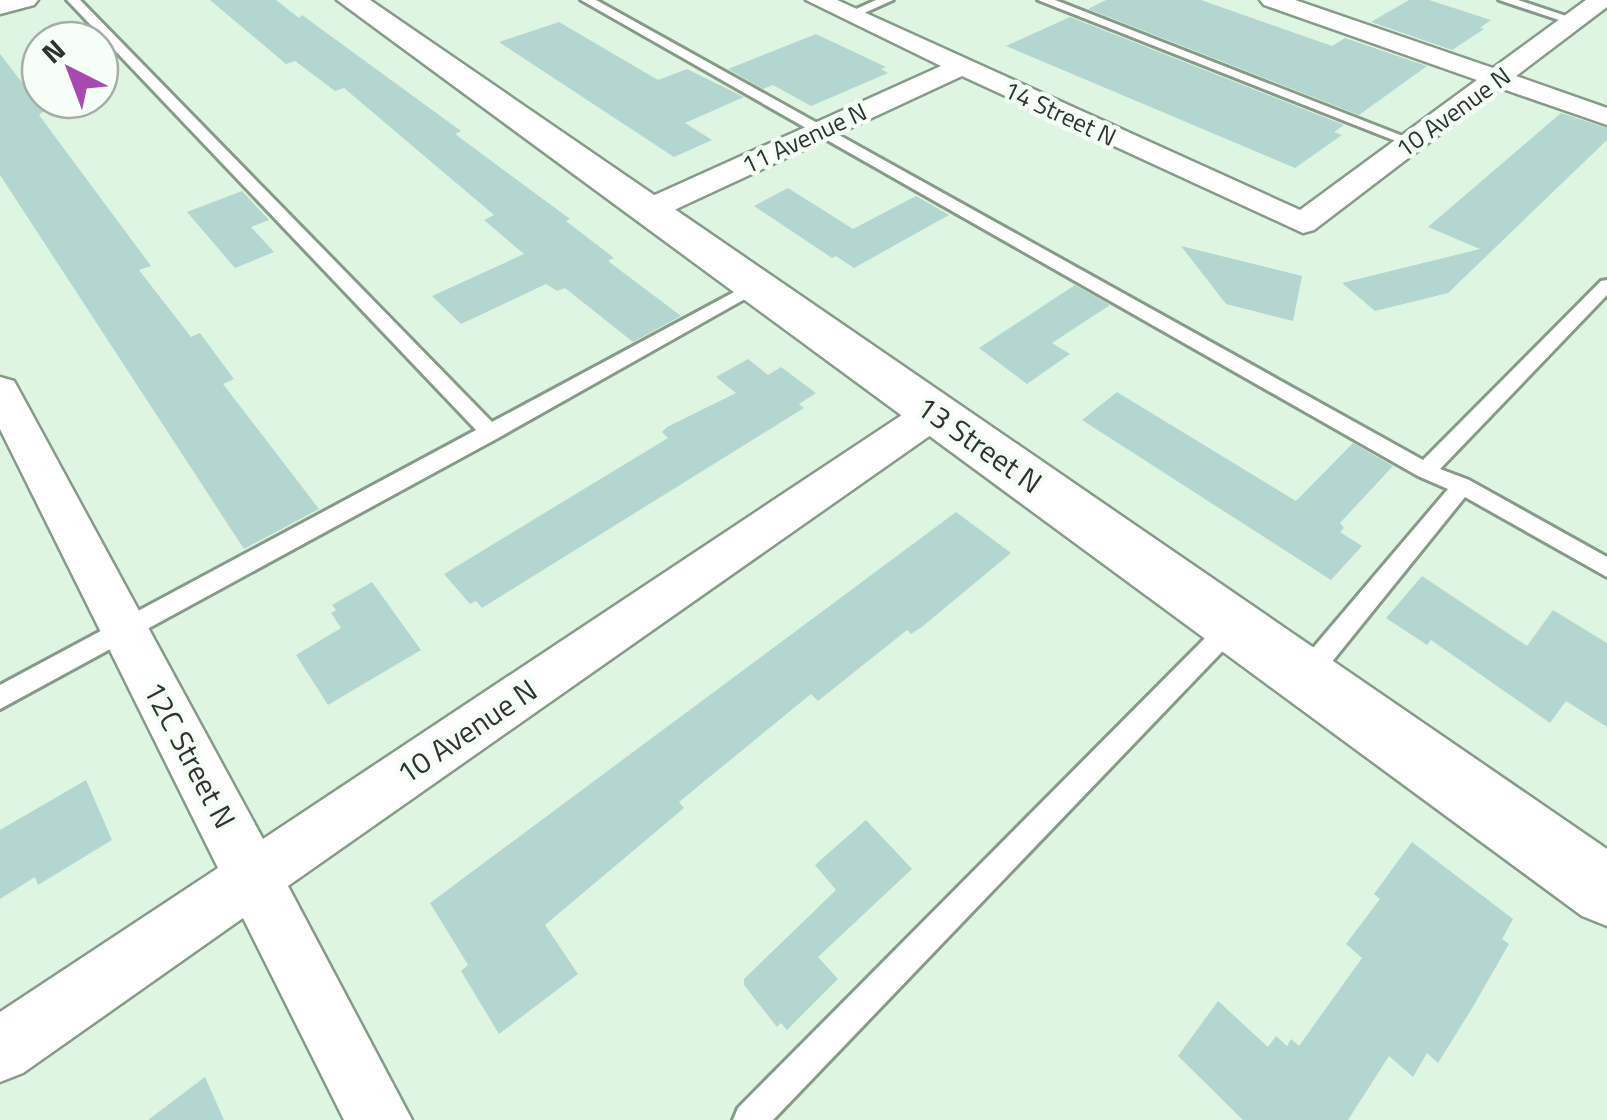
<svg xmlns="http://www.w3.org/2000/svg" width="1607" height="1120" font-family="'Titillium Web',sans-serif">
<rect width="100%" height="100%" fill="#def6e1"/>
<path fill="#b3d6d0" d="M210,0H276L299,18L302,15L461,131L455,134L570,219L566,221L614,258L608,261L681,316L633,342L565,288L557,291L546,284L461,324L432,296L524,254L484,220L494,215L344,88L335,91L295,61L286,64Z
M1106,0H1201L1332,46L1345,38L1427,66L1359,115L1088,9Z
M1409,0H1429L1491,20L1480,28L1484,29L1452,50L1371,22Z
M1070,17L1344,125L1334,132L1342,135L1295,168L1006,46Z
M559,22L658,80L687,69L744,97L685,123L712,140L674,157L499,42Z
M816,34L886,67L881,69L888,73L811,106L773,85L763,89L728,69Z
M0,54L44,111L39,115L151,266L139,270L191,337L200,333L234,379L223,384L319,509L244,549L0,175Z
M1561,113L1607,128V140L1448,293L1375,311L1342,283L1480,249L1428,227Z
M788,188L853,229L916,196L949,215L854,268L836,256L832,258L754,206Z
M242,191L269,220L251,227L274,252L235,268L187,212Z
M1181,246L1302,276L1293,321L1226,304Z
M1075,285L1110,305L1052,343L1070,354L1027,384L979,348Z
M748,359L768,375L781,367L816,393L799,404L804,408L482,608L476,601L470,604L444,574L668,438L662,432L667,427L736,393L716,377Z
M1117,392L1296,501L1353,443L1393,466L1340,523L1344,528L1340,532L1362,546L1331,580L1082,420Z
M956,512L1011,553L923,626L911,634L907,630L818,701L811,694L679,802L684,808L545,925L578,974L499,1034L461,971L468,965L430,903Z
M1422,576L1527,646L1553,610L1607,643V727L1566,701L1550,723L1431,640L1427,645L1386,618Z
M372,582L421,650L328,705L296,655L341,628L331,613L336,610L332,605Z
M86,780L112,840L38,885L35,877L0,899V830Z
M866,820L912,869L818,957L838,979L787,1030L781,1023L777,1027L744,985V979L836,890L815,865Z
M1412,842L1513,919L1502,939L1509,944L1471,1010L1438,1063L1427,1053L1413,1077L1389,1056L1348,1120H1243L1178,1056L1218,1001L1268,1047L1276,1036L1287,1046L1291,1039L1299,1046L1362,958L1346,944L1380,899L1374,894Z
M205,1077L224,1120H148Z"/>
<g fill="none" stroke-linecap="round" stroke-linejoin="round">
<defs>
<path id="service" d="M67,0H80L492,422L751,283H763L766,287L498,438L0,709V685L476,430Z
M581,0H596L1423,460L1601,281L1607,280V295L1440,469L1469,480L1607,557V577L1465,497L1314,684L1305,687L1296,684L1293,676L1296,668L1448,489L1418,476Z
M876,0H893L853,18L843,15Z
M1038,0H1055L1418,142L1406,145Z
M1499,0H1518L1581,21L1571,24Z
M1233,615L1241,618L1245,625L1241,632L773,1120H733L738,1108L1225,618Z"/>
<path id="minor" d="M0,0H38L34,5L0,14Z
M806,0H837L1300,210L1477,80L1264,5L1260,0H1295L1493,68L1586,0H1607V7L1516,76L1607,108V125L1500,88L1314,230L1303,233L962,76L659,217H637L632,210L637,203L941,66Z
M0,377L14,381L19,390L263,839L920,403L934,399L948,403L954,413L948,423L288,886L412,1120H344L243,918L23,1073L0,1082V1012L218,868L0,429Z"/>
<path id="tertiary" d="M337,0H370L1607,849V926L1582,916Z"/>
</defs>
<use href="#service" stroke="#859b88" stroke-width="6"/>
<use href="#minor" stroke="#859b88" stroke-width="5"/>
<use href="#tertiary" stroke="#859b88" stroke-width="5"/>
<use href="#service" fill="#fff" fill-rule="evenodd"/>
<use href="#minor" fill="#fff" fill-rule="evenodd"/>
<use href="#tertiary" fill="#fff" fill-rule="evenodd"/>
</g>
<g text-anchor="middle" stroke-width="9" stroke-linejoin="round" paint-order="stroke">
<g font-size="25" fill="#2c352d" stroke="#f5fff7">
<text transform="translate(1453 112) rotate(-36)" y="9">10 Avenue N</text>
<text transform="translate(1060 113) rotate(25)" y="9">14 Street N</text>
<text transform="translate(804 138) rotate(-25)" y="9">11 Avenue N</text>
</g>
<g font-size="30" fill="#2c352d" stroke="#f5fff7">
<text transform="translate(979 445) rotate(35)" y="10">13 Street N</text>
<text transform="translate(467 732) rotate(-34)" y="10">10 Avenue N</text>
<text transform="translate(189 755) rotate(62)" y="10">12C Street N</text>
</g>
</g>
<g transform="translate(70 70) rotate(318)"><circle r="48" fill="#f5fff7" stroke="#a5aea6" stroke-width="2.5"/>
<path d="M0-8L18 38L0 25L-18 38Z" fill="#a848b1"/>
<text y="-15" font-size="28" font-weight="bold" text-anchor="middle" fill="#2c352d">N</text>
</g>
</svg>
